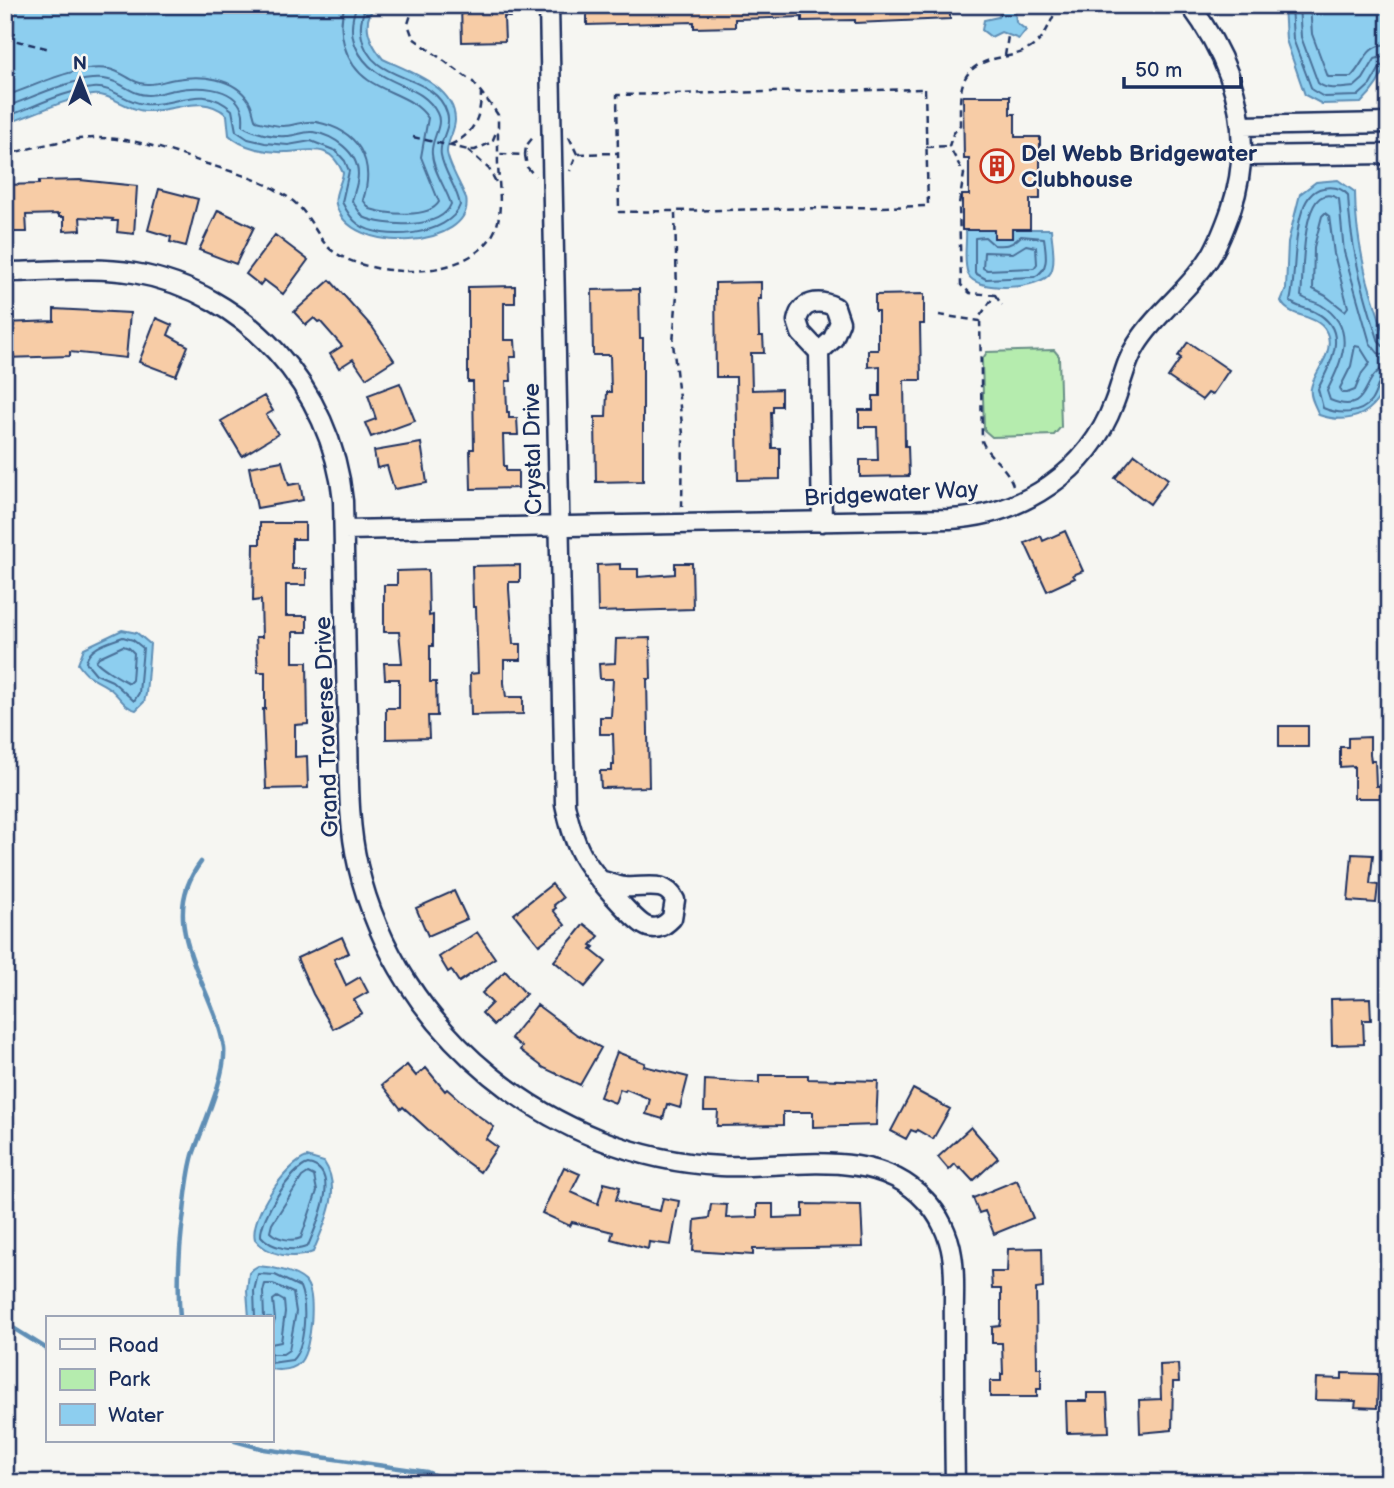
<svg xmlns="http://www.w3.org/2000/svg" width="1394" height="1488" font-family="'Balsamiq Sans',sans-serif">
<rect width="100%" height="100%" fill="#f6f6f2"/>
<filter id="ink" filterUnits="userSpaceOnUse"><feTurbulence type="fractalNoise" baseFrequency=".0143" numOctaves="2"/><feDisplacementMap in="SourceGraphic" scale="14" xChannelSelector="R" yChannelSelector="G"/><feConvolveMatrix kernelMatrix="1 2 1 2 8 2 1 2 1" color-interpolation-filters="sRGB"/></filter>
<g filter="url(#ink)">
<path fill="#b5ecae" stroke="#688e86" stroke-width="2" d="M1054,350L1059,356L1061,427L1054,435L992,437L984,430L982,360L987,352Z"/>
<path fill="#8dceef" stroke="#5f8eb5" stroke-width="2" d="M7,5H376C360,22 370,43 383,59C408,71 455,86 455,120C455,131 447,141 447,152C448,164 461,185 466,198C476,248 348,258 336,204C333,195 342,182 343,173C330,142 311,151 286,152C268,153 242,148 229,135L227,115C201,92 174,113 144,111C125,109 111,93 93,95C63,99 34,115 5,124Z
M1006,5L1012,6L1015,11L1016,22L1026,30L1019,39L1001,32L991,37L982,30L984,20L998,17Z
M1284,5H1389C1389,50 1394,70 1361,103L1322,104L1305,95L1286,40Z
M1338,180L1355,192C1355,219 1359,244 1365,271C1371,297 1382,322 1388,348C1394,395 1366,431 1319,415C1316,407 1309,397 1311,388C1314,371 1333,356 1328,336C1321,312 1289,320 1281,301L1286,289L1288,242L1300,194L1316,182Z
M1012,229H1051C1052,241 1056,261 1051,272C1042,290 975,293 968,274C963,262 967,243 966,230H994V238H1011Z
M122,630L137,633L150,644L146,694L144,702L136,710C124,708 119,695 109,688C95,678 90,681 78,664L84,648Z
M307,1157L324,1162C343,1190 324,1225 313,1252C294,1260 268,1256 255,1239C249,1217 287,1163 307,1157Z
M258,1266C272,1267 294,1271 305,1281C317,1294 311,1348 301,1361C295,1370 281,1371 271,1369V1318H249L247,1291L249,1273L253,1269Z"/>
<g fill="none" stroke-linecap="round" stroke-linejoin="round">
<path stroke="#496f98" stroke-width="2" d="M1291,5L1293,39L1312,90L1324,97L1358,96L1370,85L1381,66L1389,64
M1299,5L1301,37L1318,83C1327,91 1342,88 1354,87L1363,79L1375,59L1389,55
M1310,5L1312,34L1328,77H1351C1365,63 1365,45 1389,44
M5,96C37,86 75,64 109,69C124,72 133,85 149,84C158,84 167,80 176,79C201,75 234,77 249,101C253,107 253,115 256,121C265,123 274,126 283,126C294,126 305,120 316,122C358,130 376,160 363,200L370,209C386,214 429,219 439,202L421,157L428,118C414,97 388,94 368,80C345,64 336,31 345,5
M5,107C33,98 80,73 109,80C123,83 132,95 148,95C157,95 166,91 175,90C195,86 233,85 242,110C244,115 243,121 243,126C254,133 273,137 286,136C295,136 304,131 313,132C333,135 358,152 358,174C358,184 354,192 352,201L363,217C384,227 441,230 451,204C446,188 433,171 432,154C430,140 444,126 437,113C421,80 374,88 356,47C350,33 351,19 357,5
M5,117C34,107 63,91 93,88C113,86 125,102 144,104C178,107 200,82 232,110L236,131L248,139L265,143L288,145L311,141L336,151L345,161L349,171L342,202C346,210 351,219 358,224C381,242 450,236 460,205C457,187 444,173 441,155C438,140 452,128 447,113C438,82 399,81 378,64C360,50 356,24 367,5
M1325,213L1329,216L1334,254L1348,307L1345,311L1326,296L1313,289L1314,247L1322,216Z
M1021,236L1044,238C1046,253 1050,270 1034,277L986,279L975,273V238L985,237L994,245C1007,246 1012,245 1021,236Z
M1026,245L1036,247L1037,264L1034,268L987,270L983,268L984,252L1013,253Z
M1355,346L1360,347L1370,363L1362,373L1355,390L1347,393H1342L1340,388L1351,366Z
M1389,347L1383,346L1379,342C1363,293 1350,246 1348,195C1341,187 1333,186 1323,188C1289,194 1298,275 1290,301C1296,308 1306,307 1315,312C1351,330 1330,364 1318,389L1323,408C1337,414 1360,416 1371,401C1375,396 1377,387 1380,380L1389,377
M1389,356L1378,353L1370,343L1344,252L1339,199C1299,174 1304,279 1301,296C1307,301 1314,301 1321,305C1358,328 1342,361 1327,391L1330,400C1374,418 1359,370 1389,368
M123,637L133,640L143,648L139,693L134,701L112,681L96,674L86,662C89,647 109,642 123,637Z
M123,646L129,648L134,653L132,680L129,683C121,679 101,667 96,661L99,657Z
M308,1164C343,1170 316,1226 308,1246C294,1253 271,1248 261,1236C260,1218 291,1169 308,1164Z
M308,1173L314,1176L317,1191L301,1238C292,1242 277,1239 270,1232L272,1224L302,1177Z
M255,1318L254,1291L258,1274L275,1275L300,1287C307,1304 306,1347 292,1360L271,1363
M264,1318L263,1292L265,1284H273L293,1293L296,1312L289,1350L283,1354H271
M271,1330L275,1320L273,1300L277,1297L284,1301L285,1312L281,1342L271,1344"/>
<path stroke="#5f8eb5" stroke-width="4.5" d="M180,1318C177,1282 179,1248 184,1212C186,1193 188,1173 193,1155C202,1128 227,1073 224,1048C214,985 153,924 201,862
M5,1323L47,1349
M235,1441L264,1449L427,1472L443,1479"/>
</g>
<path fill="#f7cca6" stroke="#1b2f5e" stroke-width="2" d="M461,5H510V17H504L505,41L462,42Z
M587,5H950V19L855,23V20L802,21V17L735,19V27L694,28V22L587,25Z
M963,96H1010V114H1015V137H1040V199H1030V229H1012V238H994V230H962V195H969V159H964Z
M80,180L137,186L134,234L117,232L118,221H112L113,219L80,217L81,230L64,231V217H59V214L26,215L27,232H10L9,221H5V185L39,184V181Z
M159,189L198,199L186,246L170,242L171,237L148,230Z
M218,210L254,227L236,264L199,250Z
M275,235L308,260L283,294L264,280L260,285L246,274Z
M330,280L373,328L394,360L366,378L353,359L339,368L330,354L342,346L320,321L318,322L314,318L306,325L294,312Z
M761,282V299H758L759,336H763L764,353H751L752,390L781,389V406H773V412H771L772,448H780V479L738,480L736,377H716L715,283Z
M515,286V303H504V340H515L516,357H510L511,381H506L507,412H509V418H517L518,435H503L504,466H506V471H518V488L471,489L470,449H474L473,382H468V287Z
M639,289L640,338H643V481L596,482L595,417H606L607,392H611L610,355H593L592,290Z
M924,294V324H920L921,380H904L905,446H908L909,476L860,477V460H878L877,427H859V410H873V396H880V366L868,367V350H878V311H875V295Z
M54,309L130,313L126,358L70,352V356L5,358V323L54,321Z
M156,318L172,325L168,335L188,346L176,376L139,362Z
M1188,342L1229,370L1212,395L1208,393L1202,400L1168,377L1181,358L1178,356Z
M400,383L415,421L371,437L365,423L376,419L368,395Z
M264,396L273,411L266,415L278,434L242,456L221,421Z
M421,443L427,483L394,489L387,466L377,468L374,451Z
M1135,454L1168,479L1150,504L1115,478Z
M282,461L289,485L300,483L303,500L257,508L249,467Z
M260,523H305V539H292V569H306V585H286V616H307V632H293V662H307L308,724L295,725V757L307,756L308,788L266,789L263,709H265V672H258L256,637H262L261,600L253,601L254,544H260Z
M1065,531L1083,571L1073,575L1075,578L1047,591L1025,543L1041,536L1043,541Z
M675,563H692L693,609L598,612L597,565L620,564V569H638V577L675,574Z
M520,565V582H509V589L513,644H521V660H504V683L506,697H523V714L471,715L470,674L478,673L476,607H473L472,566Z
M428,570L429,616L433,615V646H430V682H436L437,716H428L429,738L386,739V708H399V679H385L384,663H402L399,632H384V585H397V571Z
M650,638L651,679H647L649,787L601,788L600,771H612V765H614L613,734H600V717H611L613,679H600L599,664L615,663L616,639Z
M1279,726H1308V747H1279Z
M1370,737V755L1371,761H1375L1376,786H1380V798H1354V766L1340,767V747H1348V738Z
M1352,854L1373,855L1370,884L1378,885L1376,903L1348,901Z
M552,884L563,898L554,905L556,908L553,910L565,925L539,945L514,914Z
M454,891L467,919L428,936L416,908Z
M584,924L599,936L591,945L594,947L591,950L606,962L585,987L554,961Z
M477,932L495,958L459,982L451,970L448,972L439,957Z
M342,937L349,953L334,959L346,985L360,977L368,992L354,1000L362,1013L333,1029L313,994L297,958Z
M505,971L526,994L494,1025L482,1013L492,1003L482,993Z
M1370,998L1371,1020H1363L1364,1044L1332,1045L1331,999Z
M537,1005L576,1034L601,1048L580,1085L544,1068L520,1050L522,1047L511,1038Z
M617,1052L645,1063L644,1066L688,1077L680,1108L667,1104L663,1119L646,1114L650,1099L626,1089L625,1091L620,1089L615,1103L600,1097Z
M407,1065L416,1076L426,1068L445,1091L447,1089L472,1111L494,1127L486,1139L497,1147L480,1172L455,1154L403,1107L401,1109L382,1085Z
M759,1075H808V1079L878,1081L876,1125L813,1127V1112H783V1125L717,1126L718,1111H704L705,1080L759,1083Z
M913,1089L950,1109L933,1139L917,1130L916,1132L911,1130L906,1139L891,1131Z
M971,1127L998,1158L973,1181L960,1167L959,1169L955,1164L949,1170L938,1157Z
M564,1167L580,1174L571,1192L598,1204L604,1183L620,1187L616,1200L630,1205L660,1211L663,1198L679,1201L671,1245L649,1242L648,1249L611,1239L613,1232L572,1222L570,1226L542,1213Z
M1017,1180L1033,1218L994,1234L985,1211L979,1213L973,1198Z
M711,1204L727,1205L726,1218L757,1217V1204H773V1218L803,1217V1204L861,1205L863,1247L753,1249V1255L693,1251L695,1220L709,1218Z
M1042,1248L1043,1288L1036,1289L1037,1368H1041V1389H1037V1397H990V1381H1001V1374H1003L1002,1343H992V1327L1000,1326L1001,1321V1289H992L991,1272H1007L1008,1249Z
M1178,1364L1179,1382H1173L1172,1430L1140,1433L1139,1400L1161,1399L1160,1365Z
M1342,1373L1378,1374L1377,1408L1355,1407L1356,1401L1315,1400L1316,1378L1342,1379Z
M1087,1393H1107L1109,1432L1067,1433L1066,1401H1087Z"/>
<g fill="none" stroke-linecap="round" stroke-linejoin="round">
<defs>
<path id="minor" d="M549,5L565,804C569,823 574,843 585,860C593,873 636,924 648,927C659,930 665,925 672,918L675,900C665,879 644,889 625,887C617,886 610,883 603,881
M1242,126L1389,123
M1242,156L1389,154
M5,272C47,272 92,266 134,273C246,292 332,388 343,501C345,579 345,657 348,735C349,779 348,823 358,866C397,1033 551,1157 721,1166C788,1169 875,1145 925,1200C939,1214 949,1235 952,1255C956,1277 953,1302 954,1324C954,1377 954,1430 955,1483
M819,352L801,333L797,321C801,301 819,299 835,307L840,322L833,339L819,352L822,522
M344,530L950,519C1023,515 1088,472 1114,403C1122,383 1125,362 1137,344C1157,312 1189,290 1209,259C1219,244 1225,226 1231,210C1256,135 1236,67 1190,5"/>
</defs>
<use href="#minor" stroke="#1b2f5e" stroke-width="23"/>
<path stroke="#1b2f5e" stroke-width="2.5" stroke-dasharray="7 5" stroke-linecap="butt" d="M414,5L408,24L413,38L473,82L494,109L498,115V154L525,155L526,146L535,135
M5,38L50,49
M1005,56L1008,36
M925,89L928,206L619,212L617,95Z
M413,137L468,150H475L492,142L497,130
M569,137L577,154L570,171
M450,145C474,135 481,116 481,92
M926,147L949,146
M468,150L489,169L497,184
M579,154L617,153
M5,155C35,147 63,139 94,138C134,137 170,151 207,164C227,170 248,176 267,185C283,193 299,203 308,218C316,229 322,244 334,252C375,280 474,281 496,228C504,207 497,176 498,154
M525,155L527,167L535,176
M675,213L677,294L673,343L683,434L682,507
M995,295L1002,305
M939,315L980,321
M1013,485C1005,463 989,459 982,441L980,316L995,295L970,293L961,285L959,204L964,174L949,146L953,134L960,125C960,87 957,66 1002,57C1015,55 1027,52 1037,43C1047,34 1052,17 1059,5"/>
<use href="#minor" stroke="#f6f6f2" stroke-width="18"/>
</g>
</g>
<defs>
<symbol id="building-ring" viewBox="-11 -11 22 22"><circle r="9.5" fill="#f6f6f2" stroke="#c8321e" stroke-width="1.5"/><path d="M-4-6H4V6H1V3H-1V6H-4ZM-2.5-4.3h1.7v1.8h-1.7ZM.8-4.3h1.7v1.8H.8ZM-2.5-1h1.7V.8h-1.7ZM.8-1h1.7V.8H.8Z" fill="#c8321e"/></symbol>
</defs>
<g fill-rule="evenodd">
<use href="#building-ring" x="978" y="147" width="38" height="38"/>
</g>
<g text-anchor="middle" stroke-width="5" stroke-linejoin="round" paint-order="stroke">
<g font-size="23" font-weight="bold" fill="#1b2f5e" stroke="#f6f6f2" text-anchor="start">
<text x="1021" y="161">Del Webb Bridgewater<tspan x="1021" dy="26">Clubhouse</tspan></text>
</g>
<g font-size="23" fill="#1b2f5e" stroke="#f6f6f2">
<text transform="translate(532 449) rotate(-91)" y="8">Crystal Drive</text>
<text transform="translate(891 493) rotate(-3)" y="8">Bridgewater Way</text>
<text transform="translate(326 727) rotate(-92)" y="8">Grand Traverse Drive</text>
</g>
</g>
<rect width="1394" height="1488" fill="none" stroke="#f6f6f2" stroke-width="28"/>
<rect x="14" y="14" width="1366" height="1460" fill="none" stroke="#1b2f5e" stroke-width="2.5" filter="url(#ink)"/>
<rect x="46" y="1316" width="228" height="126" fill="#f6f6f2" stroke="#9ea6b7" stroke-width="2"/>
<rect x="60" y="1339" width="35" height="10" fill="#f6f6f2" stroke="#9ea6b7" stroke-width="2"/>
<text x="108" y="1352" font-size="21" fill="#1b2f5e">Road</text>
<rect x="60" y="1369" width="35" height="21" fill="#b5ecae" stroke="#9ea6b7" stroke-width="2"/>
<text x="108" y="1386" font-size="21" fill="#1b2f5e">Park</text>
<rect x="60" y="1404" width="35" height="21" fill="#8dceef" stroke="#9ea6b7" stroke-width="2"/>
<text x="108" y="1422" font-size="21" fill="#1b2f5e">Water</text>
<g transform="translate(80 80)" stroke="#f6f6f2" stroke-width="5" paint-order="stroke">
<path d="M0-5L12 26L0 18L-12 26Z" fill="#1b2f5e"/>
<text y="-10" font-size="19" font-weight="bold" text-anchor="middle" fill="#1b2f5e">N</text>
</g>
<path d="M1124 77v10h117v-10" fill="none" stroke="#1b2f5e" stroke-width="3.5"/>
<text x="1135" y="77" font-size="21" fill="#1b2f5e" stroke="#f6f6f2" stroke-width="5" paint-order="stroke">50 m</text>
</svg>
